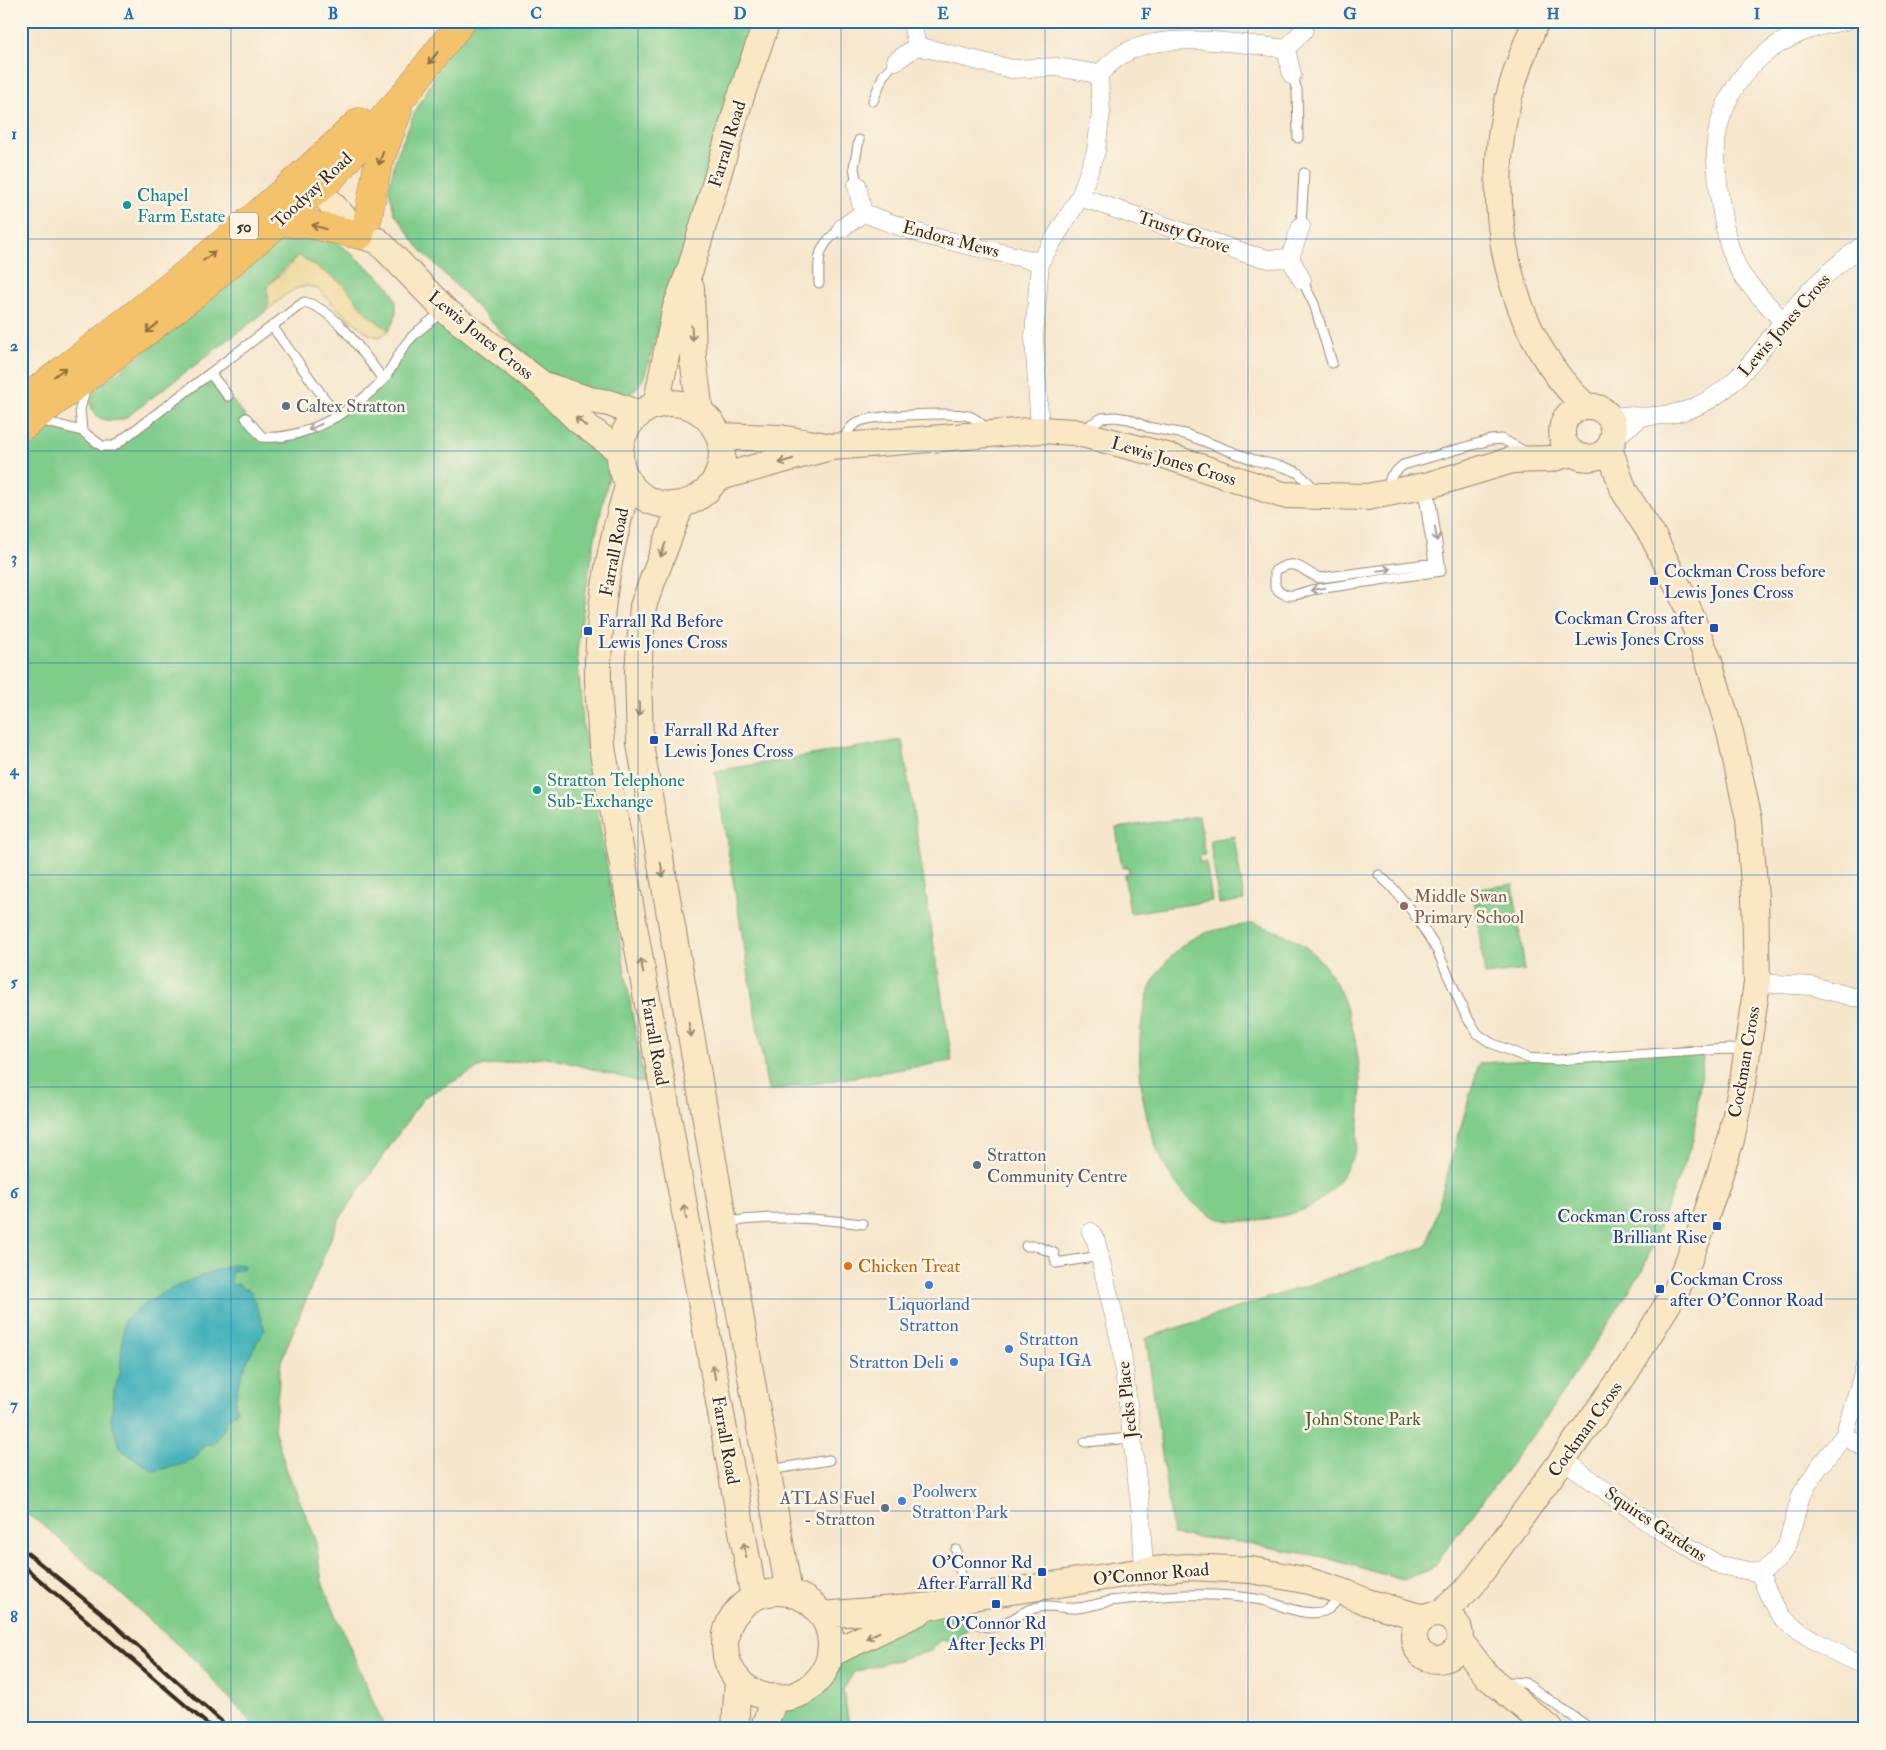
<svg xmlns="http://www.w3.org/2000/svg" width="1886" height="1750" font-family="'IM FELL Double Pica',serif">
<rect width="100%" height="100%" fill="#fcf5e5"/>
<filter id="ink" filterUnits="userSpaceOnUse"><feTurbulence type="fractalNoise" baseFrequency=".02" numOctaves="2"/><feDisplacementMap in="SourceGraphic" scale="10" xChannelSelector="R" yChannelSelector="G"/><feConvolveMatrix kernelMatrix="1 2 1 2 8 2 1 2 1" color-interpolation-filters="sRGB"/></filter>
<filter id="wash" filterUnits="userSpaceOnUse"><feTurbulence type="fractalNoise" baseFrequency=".0096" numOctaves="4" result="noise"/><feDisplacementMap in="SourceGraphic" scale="20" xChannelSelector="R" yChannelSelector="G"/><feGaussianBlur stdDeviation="1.12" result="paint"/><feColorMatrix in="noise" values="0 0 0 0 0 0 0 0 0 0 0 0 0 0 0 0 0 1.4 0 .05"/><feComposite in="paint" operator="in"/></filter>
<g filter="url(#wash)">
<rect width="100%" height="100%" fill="#f6e6cc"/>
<path fill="#7fcc8b" stroke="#5d7b54" d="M465,21H758L643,380L626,400L566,385L529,360L418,247L394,212L389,189L395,160L414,114Z
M280,233C295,235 326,237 338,244C347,249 355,257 362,263C386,282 408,297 389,330L368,315L343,284L298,255L267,286L269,304L265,312L124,419C99,426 81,410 97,388L207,304L212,296Z
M445,310L536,398L604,458L609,476L592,552L577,651L583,726L644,1083L547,1057L481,1067L424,1097L338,1221L281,1361L274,1429L286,1468L315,1537L322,1582L385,1729H257L199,1664L47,1528L21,1510V428L33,419L82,431L102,446L122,441L210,373L262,437L278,439L337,416L383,379L411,338Z
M902,740L952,1061L768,1091L715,771Z
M1199,816L1205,855L1199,856V862H1206L1212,901L1130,913L1124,874L1129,873L1128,867L1122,868L1116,828Z
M1234,836L1244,900L1219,904L1210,840Z
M1513,884L1525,970L1485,975L1473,890Z
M1254,923C1279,932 1296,937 1316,956C1355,994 1366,1078 1358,1130C1357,1138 1357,1147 1354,1154C1336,1191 1318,1210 1277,1217C1260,1220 1231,1225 1215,1217C1144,1184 1125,1055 1150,988C1156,973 1170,956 1183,945C1203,929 1229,928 1254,923Z
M1704,1050L1693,1140L1642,1271L1548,1415L1431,1569L1403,1580L1323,1557L1233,1541L1173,1535L1146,1338L1427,1246L1479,1063Z
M966,1598L963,1616L973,1623L956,1642L941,1639L930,1651L854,1672L843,1690L850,1729H764L775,1697C804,1694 820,1682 830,1654Z"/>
<path fill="#eeda9e" stroke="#94825e" d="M298,255L343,284L368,315L389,330L380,337L370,335L338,309L318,289L308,286L297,288L284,296L265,312L269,304L267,286L285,271Z"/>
<path fill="#40b1ba" stroke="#3e6e6c" d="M236,1264L243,1265L244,1268L231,1272V1285L239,1284L243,1289H248L252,1293L265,1330C254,1343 229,1395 237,1411L227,1419L225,1426L214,1444H205L194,1459L188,1460L184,1464L153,1471L123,1451L117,1440L111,1420L114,1390L120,1374L124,1321C156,1292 196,1276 236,1264Z"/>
</g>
<g filter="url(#ink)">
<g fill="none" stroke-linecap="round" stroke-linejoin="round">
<defs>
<path id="lane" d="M1292,75L1297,90L1298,138
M873,101L883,76L896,61
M857,185L854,167L859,140
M1301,226L1304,173
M1302,280L1314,304L1332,363
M819,283C818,255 818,245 842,228
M272,326L337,416
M210,373L228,396
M246,418L262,437C304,441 355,410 383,380C394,367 399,350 411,338C420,328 433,320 443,311
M39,420L82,431L102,446H114L304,302C336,309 363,354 383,379
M82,431L80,409L86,387
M1085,433L1091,424L1102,418L1115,417L1129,419L1147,427L1185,434L1254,460L1284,467L1297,472L1310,484L1314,493
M843,444C846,434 848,428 858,422C872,415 952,412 969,416C975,418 983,424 986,430
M1387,489L1391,476L1403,465L1490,440L1502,439L1522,450
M1423,489L1434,563L1320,578C1301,572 1298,556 1275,571V587C1286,600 1296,595 1311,590L1441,571L1429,488
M1379,875L1392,887L1413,912L1437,950L1466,1016L1478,1034L1491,1043L1528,1058L1557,1060L1727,1049L1745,1050
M726,1222C772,1215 817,1218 863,1224
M1026,1246H1036L1054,1253L1056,1263L1100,1256
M1085,1442L1131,1438
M770,1470L829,1460
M956,1550L966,1598L963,1616C1003,1645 1012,1607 1047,1606C1057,1606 1067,1609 1077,1608C1089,1607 1100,1603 1111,1601C1162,1595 1211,1591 1262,1600C1279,1604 1311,1620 1328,1609C1333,1605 1338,1600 1342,1596
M1504,1685L1512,1682L1525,1683L1591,1729"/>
<path id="street" d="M917,46L1012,69L1056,67L1099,74
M896,61L917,46L912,24
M1292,75L1286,49L1304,30
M1080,197L1251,255L1269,259L1290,258
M863,213L924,235L1040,262
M1301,226L1290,258L1302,280
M842,228L863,213L857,185
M1783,322C1771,307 1747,285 1739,270C1728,249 1722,217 1719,193C1717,172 1713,146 1719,125C1736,63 1784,30 1845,21
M1608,415C1634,417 1659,418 1684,411C1730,397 1755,358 1782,323C1805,293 1834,265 1865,244
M1040,430L1034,337L1040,262L1080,197L1096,151L1101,112L1099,74C1110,64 1119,54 1133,49C1174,33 1242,43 1286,49
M1613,438L1642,417
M1757,983L1812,986L1853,997H1865
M1091,1232L1096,1241L1121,1345L1141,1514L1144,1571
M1844,1436L1865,1448
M1563,1459L1653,1526L1719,1565L1760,1573L1777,1560L1787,1546L1801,1495L1818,1468L1844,1436L1865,1367
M1760,1573C1765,1587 1770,1600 1778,1612C1790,1630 1844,1658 1865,1665"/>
<path id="secondary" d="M1536,21C1521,56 1508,92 1502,129C1489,227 1512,337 1585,406
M304,174L360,235L378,241L445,310L543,385L578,420L620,451
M691,288L693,358L700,412
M544,385L590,400L609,403L639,414
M620 454a51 51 0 1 1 102 0a51 51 0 1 1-102 0Z
M656,405L676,307L691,267L740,99L767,21
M1562 432a26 26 0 1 1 52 0a26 26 0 1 1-52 0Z
M719,436L780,438L832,447L1040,430L1074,432L1167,456L1283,495L1367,497L1429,485L1512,460L1550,459L1572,453
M717,478L827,448
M629,483C611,540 600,603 598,663C597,691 601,719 602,747L754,1598
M681,505L643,606L638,671L640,744L789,1593
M725 1645a53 53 0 1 1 106 0a53 53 0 1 1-106 0Z
M1440,1614L1471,1586L1626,1372L1677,1289L1703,1225L1731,1140L1744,1074L1757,983L1755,897L1749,820L1730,732L1709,662L1684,599L1654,538L1624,491L1609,448
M1414 1637a23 23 0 1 1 46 0a23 23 0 1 1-46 0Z
M821,1615L933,1606L966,1598L1144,1571L1187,1567L1251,1570L1309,1581L1346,1593L1367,1602L1424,1618
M1460,1641L1487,1676L1550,1729
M830,1654L919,1612
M735,1729L738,1679
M763,1729L775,1697"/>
<path id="primary" d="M368,218L377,169L398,111
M279,222L307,224L360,235
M21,402C138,313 253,224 359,122
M21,428L190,298L331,178L404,95L462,21"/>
</defs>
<use href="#lane" stroke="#988875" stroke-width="11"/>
<use href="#street" stroke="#988875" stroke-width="19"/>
<use href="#secondary" stroke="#988875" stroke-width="28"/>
<use href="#primary" stroke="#988875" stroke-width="29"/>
<use href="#lane" stroke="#fff" stroke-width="9"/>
<use href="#street" stroke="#fff" stroke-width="18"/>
<use href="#secondary" stroke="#fae7c3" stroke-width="26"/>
<use href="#primary" stroke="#f3c26a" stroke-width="28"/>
<path stroke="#3b2a1e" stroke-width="4" d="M21,1548L100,1612L230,1729
M21,1564L213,1729"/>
</g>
<defs><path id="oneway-shaft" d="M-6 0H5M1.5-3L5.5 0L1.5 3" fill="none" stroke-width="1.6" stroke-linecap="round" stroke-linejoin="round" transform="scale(1.25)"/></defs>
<g stroke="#8e6e40">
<use href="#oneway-shaft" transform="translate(433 58) rotate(128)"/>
<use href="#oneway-shaft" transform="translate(381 158) rotate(108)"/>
<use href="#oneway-shaft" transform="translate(319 227) rotate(-165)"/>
<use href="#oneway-shaft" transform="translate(209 256) rotate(-39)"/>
<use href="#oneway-shaft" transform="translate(152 328) rotate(142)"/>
<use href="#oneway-shaft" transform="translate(60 372) rotate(-37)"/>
</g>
<g stroke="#9a8870">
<use href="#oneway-shaft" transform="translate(692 333) rotate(86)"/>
<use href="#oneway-shaft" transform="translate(581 422) rotate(-140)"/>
<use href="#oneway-shaft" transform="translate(786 461) rotate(163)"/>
<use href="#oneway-shaft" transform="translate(663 550) rotate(109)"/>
<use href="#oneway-shaft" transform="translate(639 709) rotate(89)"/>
<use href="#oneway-shaft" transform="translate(662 870) rotate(80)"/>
<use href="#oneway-shaft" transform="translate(642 966) rotate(-100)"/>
<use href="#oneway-shaft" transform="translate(690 1030) rotate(80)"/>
<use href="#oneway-shaft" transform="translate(685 1212) rotate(-100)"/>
<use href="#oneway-shaft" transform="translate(714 1372) rotate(-100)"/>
<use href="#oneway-shaft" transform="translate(745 1550) rotate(-100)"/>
<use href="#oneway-shaft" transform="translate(873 1635) rotate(154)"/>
</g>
<g stroke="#a79f9a">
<use href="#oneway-shaft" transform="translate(315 427) rotate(155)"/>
<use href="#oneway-shaft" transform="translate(1436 534) rotate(82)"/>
<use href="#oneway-shaft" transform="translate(1384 570) rotate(-8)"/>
<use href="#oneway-shaft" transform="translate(1318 589) rotate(171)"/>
</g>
</g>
<path fill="none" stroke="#1f6fb2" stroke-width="1" stroke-opacity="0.55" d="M231,21V1729M434,21V1729M638,21V1729M841,21V1729M1045,21V1729M1248,21V1729M1452,21V1729M1655,21V1729M21,239H1865M21,451H1865M21,663H1865M21,875H1865M21,1087H1865M21,1299H1865M21,1511H1865"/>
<g fill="#0f9aa8" stroke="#fcf5e5" stroke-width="2">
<circle cx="127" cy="205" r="5"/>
<circle cx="537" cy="790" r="5"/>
</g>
<g fill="#5c6f8a" stroke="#fcf5e5" stroke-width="2">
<circle cx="286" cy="406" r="5"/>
<circle cx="977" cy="1165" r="5"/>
<circle cx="885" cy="1508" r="5"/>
</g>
<g fill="#1a4fb4" stroke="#fcf5e5" stroke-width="2">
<rect x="1649" y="576" width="10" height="10" rx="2.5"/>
<rect x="1709" y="623" width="10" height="10" rx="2.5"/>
<rect x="583" y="626" width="10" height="10" rx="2.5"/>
<rect x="649" y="735" width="10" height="10" rx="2.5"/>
<rect x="1712" y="1221" width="10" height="10" rx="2.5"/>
<rect x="1655" y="1284" width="10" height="10" rx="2.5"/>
<rect x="1037" y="1567" width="10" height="10" rx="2.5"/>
<rect x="991" y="1599" width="10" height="10" rx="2.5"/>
</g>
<circle fill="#8d6e63" stroke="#fcf5e5" stroke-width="2" cx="1404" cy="906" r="5"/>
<circle fill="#e8710a" stroke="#fcf5e5" stroke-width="2" cx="848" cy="1266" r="5"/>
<g fill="#3f7fe0" stroke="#fcf5e5" stroke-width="2">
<circle cx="929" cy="1285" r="5"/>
<circle cx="1009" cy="1349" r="5"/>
<circle cx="954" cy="1362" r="5"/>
<circle cx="902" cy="1501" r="5"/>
</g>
<g text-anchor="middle" stroke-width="5" stroke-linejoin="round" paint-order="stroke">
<rect fill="#fcf5e5" stroke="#75675a" stroke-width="1" x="230" y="212.5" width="28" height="27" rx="4"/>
<g font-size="16" font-weight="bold" fill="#3b2a1e">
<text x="244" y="232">50</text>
</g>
<g font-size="18" fill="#3b2a1e" stroke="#fcf5e5">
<text transform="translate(727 144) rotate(-73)" y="6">Farrall Road</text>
<text transform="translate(312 190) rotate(-43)" y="6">Toodyay Road</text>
<text transform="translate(1184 232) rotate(19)" y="6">Trusty Grove</text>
<text transform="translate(951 239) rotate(15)" y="6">Endora Mews</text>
<text transform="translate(1784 325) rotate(-49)" y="6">Lewis Jones Cross</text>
<text transform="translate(481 335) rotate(39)" y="6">Lewis Jones Cross</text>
<text transform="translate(1174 461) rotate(17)" y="6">Lewis Jones Cross</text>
<text transform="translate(614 552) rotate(-79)" y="6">Farrall Road</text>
<text transform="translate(655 1041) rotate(80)" y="6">Farrall Road</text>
<text transform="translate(1744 1062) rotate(-80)" y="6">Cockman Cross</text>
<text transform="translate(1127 1400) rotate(-96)" y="6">Jecks Place</text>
<text transform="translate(1585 1429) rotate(-54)" y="6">Cockman Cross</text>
<text transform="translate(726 1440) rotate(80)" y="6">Farrall Road</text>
<text transform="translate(1656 1524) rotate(34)" y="6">Squires Gardens</text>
<text transform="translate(1151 1574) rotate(-5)" y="6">O'Connor Road</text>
</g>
<g font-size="18" fill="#0d838f" stroke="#fcf5e5" text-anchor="start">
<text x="137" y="201">Chapel<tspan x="137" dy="21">Farm Estate</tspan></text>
<text x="547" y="786">Stratton Telephone<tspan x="547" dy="21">Sub-Exchange</tspan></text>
</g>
<g font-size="18" fill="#4e5e75" stroke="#fcf5e5" text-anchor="start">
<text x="296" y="412">Caltex Stratton</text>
<text x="987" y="1161">Stratton<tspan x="987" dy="21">Community Centre</tspan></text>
<text x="875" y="1504" text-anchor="end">ATLAS Fuel<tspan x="875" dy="21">- Stratton</tspan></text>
</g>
<g font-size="18" fill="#164399" stroke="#fcf5e5" text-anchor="start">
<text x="1664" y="577">Cockman Cross before<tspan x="1664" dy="21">Lewis Jones Cross</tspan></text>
<text x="1704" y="624" text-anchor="end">Cockman Cross after<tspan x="1704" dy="21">Lewis Jones Cross</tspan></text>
<text x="598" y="627">Farrall Rd Before<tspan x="598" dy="21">Lewis Jones Cross</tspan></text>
<text x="664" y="736">Farrall Rd After<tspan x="664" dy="21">Lewis Jones Cross</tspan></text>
<text x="1707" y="1222" text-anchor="end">Cockman Cross after<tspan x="1707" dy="21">Brilliant Rise</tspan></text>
<text x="1670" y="1285">Cockman Cross<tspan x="1670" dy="21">after O'Connor Road</tspan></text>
<text x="1032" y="1568" text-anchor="end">O'Connor Rd<tspan x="1032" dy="21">After Farrall Rd</tspan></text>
<text x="996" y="1629" text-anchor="middle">O'Connor Rd<tspan x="996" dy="21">After Jecks Pl</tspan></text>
</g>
<g font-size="18" fill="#785e54" stroke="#fcf5e5" text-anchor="start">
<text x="1414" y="902">Middle Swan<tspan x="1414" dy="21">Primary School</tspan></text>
</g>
<g font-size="18" fill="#c56008" stroke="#fcf5e5" text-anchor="start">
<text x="858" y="1272">Chicken Treat</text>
</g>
<g font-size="18" fill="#366cbe" stroke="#fcf5e5" text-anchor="start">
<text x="929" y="1310" text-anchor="middle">Liquorland<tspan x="929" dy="21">Stratton</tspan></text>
<text x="1019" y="1345">Stratton<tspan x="1019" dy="21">Supa IGA</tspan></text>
<text x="944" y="1368" text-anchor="end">Stratton Deli</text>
<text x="912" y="1497">Poolwerx<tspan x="912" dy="21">Stratton Park</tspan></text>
</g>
<g font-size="18" fill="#4f5b3f" stroke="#fcf5e5">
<text x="1363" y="1425">John Stone Park</text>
</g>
</g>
<rect width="1886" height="1750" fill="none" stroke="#fcf5e5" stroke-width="55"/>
<rect x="28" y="28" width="1830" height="1694" fill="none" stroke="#1f6fb2" stroke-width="2"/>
<g font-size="16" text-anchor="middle" font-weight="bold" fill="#1f6fb2">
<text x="129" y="19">A</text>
<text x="333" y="19">B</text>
<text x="536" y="19">C</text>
<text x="740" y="19">D</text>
<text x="943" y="19">E</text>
<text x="1146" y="19">F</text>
<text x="1350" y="19">G</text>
<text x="1553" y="19">H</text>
<text x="1757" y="19">I</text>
<text x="14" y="139">1</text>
<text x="14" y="351">2</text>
<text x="14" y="563">3</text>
<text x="14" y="775">4</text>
<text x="14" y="987">5</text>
<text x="14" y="1198">6</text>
<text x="14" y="1410">7</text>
<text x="14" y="1622">8</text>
</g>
</svg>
